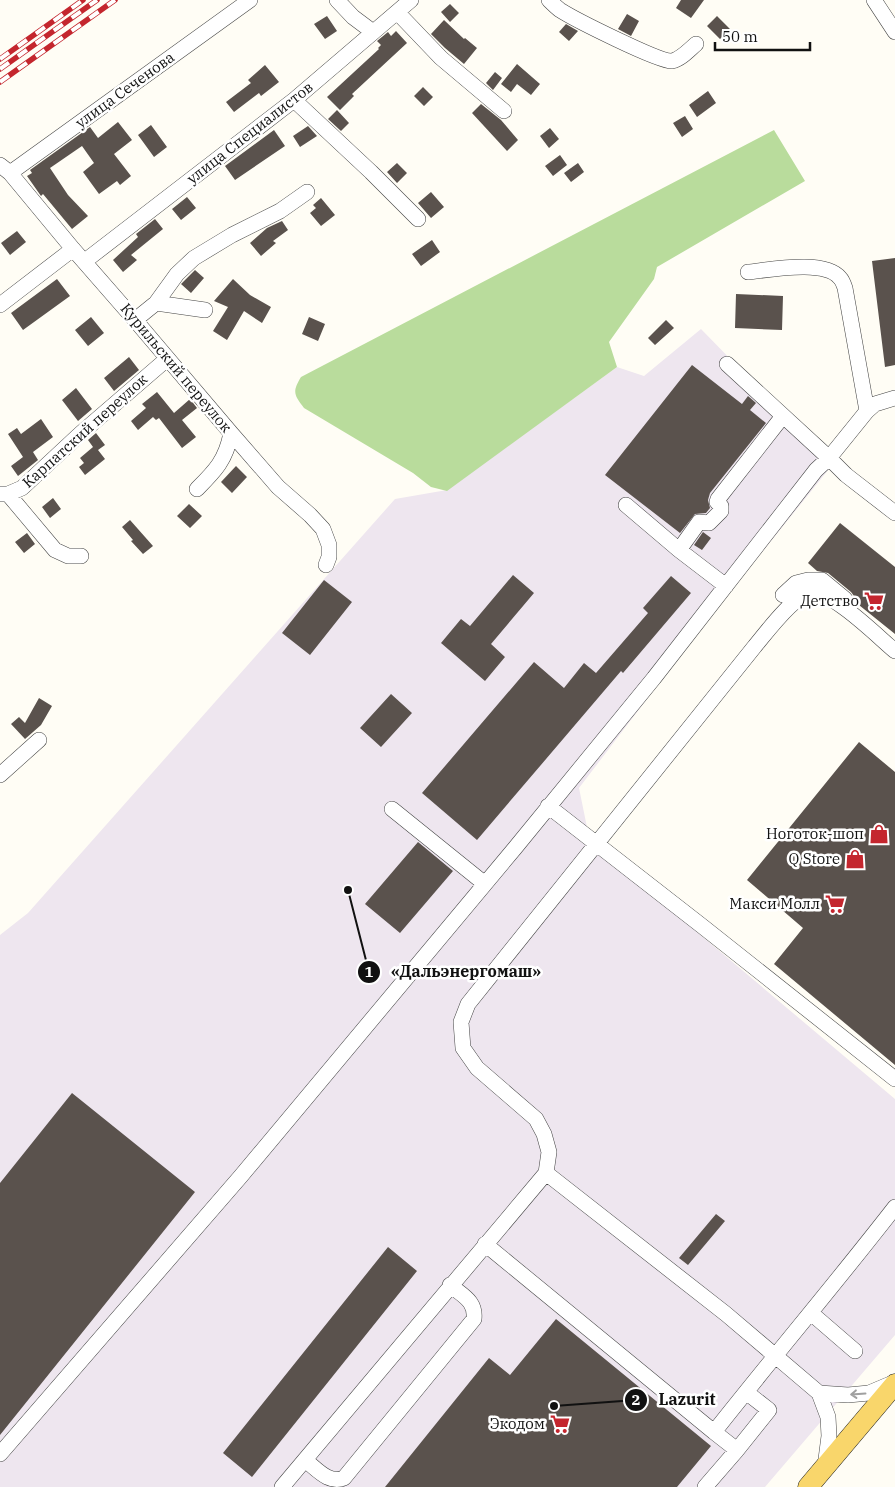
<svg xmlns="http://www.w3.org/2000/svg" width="895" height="1487" font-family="'IBM Plex Serif',serif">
<rect width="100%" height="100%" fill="#fffdf5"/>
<path fill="#eee6ef" d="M701,329L833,464L702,627L579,788L590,842L895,1099V1335L765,1487H0V935L28,913L395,499L447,490L617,367L644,376Z"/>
<path fill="#b9dc9c" d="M774,130L805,181L657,267L654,279L609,342L617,367L447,491L431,487L413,473L304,408C294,395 292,392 301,377Z"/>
<path fill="#5a524d" d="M681,0H704L691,18L676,8Z
M450,4L459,13L450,22L441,12Z
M627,14L639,21L631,36L618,29Z
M327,16L337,31L325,39L314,24Z
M717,16L730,29L720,39L707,26Z
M444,20L464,39L465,38L477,48L464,64L445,48L431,34Z
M566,24L578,31L569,41L559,32Z
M396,31L407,43L352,94L354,96L340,110L327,97L379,49L378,48L381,45L377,41L388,32L391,36Z
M517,64L540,84L531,95L517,84L511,92L501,84Z
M265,65L279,82L261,96L259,93L234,112L226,102L251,83L248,80Z
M495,72L502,78L493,90L486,83Z
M423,87L433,97L424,106L414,96Z
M708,91L716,103L697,117L689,105Z
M481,104L501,120L518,140L507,151L472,113Z
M337,110L349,123L341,131L328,119Z
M685,116L693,129L682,137L673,123Z
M118,122L132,140L114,154L131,176L120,185L117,181L99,194L83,172L94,163L82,146L50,168L68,195L88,216L72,229L43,194L41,196L27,176L32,173L30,170L90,127L98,138Z
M151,125L167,147L154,157L138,135Z
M308,126L317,136L300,147L293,136Z
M550,128L559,139L549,148L540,136Z
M274,130L285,146L235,180L225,166Z
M560,155L567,165L553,176L545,166Z
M397,163L407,173L397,183L387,172Z
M578,163L584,172L571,182L564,173Z
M431,192L444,207L431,218L418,203Z
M187,197L196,208L181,220L172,209Z
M321,198L335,215L321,226L310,213L316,208L313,205Z
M155,219L163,229L131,255L137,260L123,272L113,260L138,237L136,234Z
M282,221L288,230L273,241L276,243L261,256L250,243L267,228Z
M17,231L26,242L10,255L1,243Z
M432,240L440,252L421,266L412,254Z
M895,258V365L885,367L872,261Z
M195,270L204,278L191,293L181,284Z
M57,279L70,296L23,330L11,313Z
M233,279L250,295L271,307L262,323L244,311L227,340L213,331L228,307L214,301Z
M736,294L783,296L782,330L735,328Z
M91,317L104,333L88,346L75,330Z
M309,317L325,324L318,341L302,334Z
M666,320L674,328L655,345L648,338Z
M129,357L139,370L114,391L104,378Z
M692,365L742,404L748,396L756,403L750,410L766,423L710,493L708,500L710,508L706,513L695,514L680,533L605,475Z
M76,388L92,409L78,421L62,400Z
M157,392L174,413L190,399L197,408L182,420L196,437L182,448L159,418L156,420L153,417L138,430L131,421L146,408L142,404Z
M41,419L53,437L33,452L38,460L18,476L11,466L23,457L8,434L17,428L21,434Z
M96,433L105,445L98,450L105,459L85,475L79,467L84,463L80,458L93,447L88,440Z
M236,466L247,477L232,493L221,482Z
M53,498L61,509L50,518L42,507Z
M189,504L202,516L190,528L177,516Z
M130,520L153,546L143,554L131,541L133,540L122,527Z
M840,523L895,567V634L854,601V596L851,592L828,573L817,571L808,563Z
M703,532L711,538L702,550L694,545Z
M27,533L35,544L24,553L15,542Z
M513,575L534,593L491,644L505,657L485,681L441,643L461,619L470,626Z
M671,576L691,593L623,673L621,671L598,698L477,840L422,793L534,662L564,688L584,663L596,673L648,613L643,608Z
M324,580L352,602L310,655L282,633Z
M391,694L412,713L381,747L360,728Z
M39,698L52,706L41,725L25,739L11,724L19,717L25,723Z
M859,742L895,772V1065L774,964L803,928L747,880Z
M418,842L453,871L400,933L365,904Z
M72,1093L195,1192L0,1435V1183Z
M716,1214L725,1221L688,1265L679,1258Z
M388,1247L417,1271L252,1477L223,1453Z
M556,1319L711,1446L677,1487H385L489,1358L510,1375Z"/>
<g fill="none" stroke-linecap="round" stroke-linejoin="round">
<defs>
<path id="minor" d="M337,0L353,17L373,32
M549,0C552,3 556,7 560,10C574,19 659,62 672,61C681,59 689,50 696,44
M874,0L895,32
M397,12L441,58L504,111
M294,100L371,172L418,219
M0,165L10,173L250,0
M10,173L73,249L135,320L231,433L278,487L310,515L323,529L329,545V557L326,565
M85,261L294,100L411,0
M748,272C769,270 825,259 840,278C842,280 844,285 845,288L867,411
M156,303L205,310
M0,305L73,249
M135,320L156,303L177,274L194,258L232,235L280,211L307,192
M727,364L829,458L867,411L875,404L895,398
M197,489C215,471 226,460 231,433
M0,494H8L22,488L80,434L167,359
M8,494L55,550L68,556H81
M626,505L679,550L726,586
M679,550L699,522L709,523L721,511V506L717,502L718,499L783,416
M783,595L796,583L808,580H822L845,599
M0,775L39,740
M548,806L702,926L895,1079
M392,809L485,884
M546,1173L726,1314L819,1393L828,1417L829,1436L825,1467
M485,1244L714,1432
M811,1313L855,1351
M819,1393L848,1395L869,1393L895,1382
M737,1450L769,1410L746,1392
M0,1454L241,1176L515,848L654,678L816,470L829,458L846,475L895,513
M305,1460C317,1469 328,1484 344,1478L474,1319C476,1301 463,1296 450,1285
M282,1487L546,1173L549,1152L544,1134L536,1119L477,1068L463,1048L461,1022L468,1004L755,646C766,633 793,596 810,593C832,590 878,637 895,651
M705,1487L737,1450L714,1432C774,1356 836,1283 895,1207"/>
<path id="major" d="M808,1487L895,1384"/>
</defs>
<use href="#minor" stroke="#444" stroke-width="16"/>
<use href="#major" stroke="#222" stroke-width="21"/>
<use href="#minor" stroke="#fff" stroke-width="15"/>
<use href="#major" stroke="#f9d66b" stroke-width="20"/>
<defs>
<path id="rail" d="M0,59L83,0
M0,69L97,0
M0,82L115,0"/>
</defs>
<use href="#rail" stroke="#c4262e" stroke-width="5.5"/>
<use href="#rail" stroke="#fff" stroke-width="4" stroke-dasharray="11" stroke-linecap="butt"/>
</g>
<defs><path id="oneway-shaft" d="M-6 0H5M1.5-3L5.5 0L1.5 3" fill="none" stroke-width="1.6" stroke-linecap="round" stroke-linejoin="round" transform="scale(1.25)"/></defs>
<use stroke="#a0a0a0" href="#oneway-shaft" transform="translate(858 1394) rotate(176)"/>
<defs>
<symbol id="supermarket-bare" viewBox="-9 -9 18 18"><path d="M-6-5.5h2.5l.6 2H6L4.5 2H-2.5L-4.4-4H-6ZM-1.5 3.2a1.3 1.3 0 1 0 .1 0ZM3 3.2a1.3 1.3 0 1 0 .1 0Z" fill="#c4262e" stroke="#fff" stroke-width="2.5" paint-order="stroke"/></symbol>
<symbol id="shop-bare" viewBox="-9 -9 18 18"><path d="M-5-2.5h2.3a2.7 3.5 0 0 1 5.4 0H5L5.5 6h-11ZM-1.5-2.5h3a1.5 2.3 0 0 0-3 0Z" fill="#c4262e" stroke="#fff" stroke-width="2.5" paint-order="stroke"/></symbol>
</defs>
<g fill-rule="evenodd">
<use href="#supermarket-bare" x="860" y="587" width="28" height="28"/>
<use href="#shop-bare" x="865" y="820" width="28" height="28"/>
<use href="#shop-bare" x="841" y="845" width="28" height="28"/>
<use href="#supermarket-bare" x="821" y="890" width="28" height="28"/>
<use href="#supermarket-bare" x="546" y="1410" width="28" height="28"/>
</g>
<g text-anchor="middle" stroke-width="5" stroke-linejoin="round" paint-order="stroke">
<g font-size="15" fill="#111" stroke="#fff">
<text transform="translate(125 90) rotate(-36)" y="5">улица Сеченова</text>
<text transform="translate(250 133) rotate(-38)" y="5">улица Специалистов</text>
<text transform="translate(176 368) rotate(50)" y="5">Курильский переулок</text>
<text transform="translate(85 431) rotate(-42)" y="5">Карпатский переулок</text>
</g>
<g font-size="15" fill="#111" stroke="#fff" text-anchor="end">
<text x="859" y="606">Детство</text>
<text x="864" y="839">Ноготок-шоп</text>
<text x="840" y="864">Q Store</text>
<text x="820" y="909">Макси Молл</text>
<text x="545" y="1429">Экодом</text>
</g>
</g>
<path fill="none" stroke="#111" stroke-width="2" d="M348 890L369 972M554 1406L636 1400"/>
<g fill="#111" stroke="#fff" stroke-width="2">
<circle cx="348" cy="890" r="5"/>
<circle cx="554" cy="1406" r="5"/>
<circle cx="369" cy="972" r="12"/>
<circle cx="636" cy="1400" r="12"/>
</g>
<g font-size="15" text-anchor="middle" font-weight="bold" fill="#fff">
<text x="369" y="977">1</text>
<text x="636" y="1405">2</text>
</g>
<g font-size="16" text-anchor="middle" font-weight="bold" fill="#111" stroke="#fff" stroke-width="5" stroke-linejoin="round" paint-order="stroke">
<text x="466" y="977">«Дальэнергомаш»</text>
<text x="687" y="1405">Lazurit</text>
</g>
<path d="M715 42v8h95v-8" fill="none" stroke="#111111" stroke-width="2.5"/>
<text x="722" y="42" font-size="15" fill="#111111" stroke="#ffffff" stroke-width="4" paint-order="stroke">50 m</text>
</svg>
